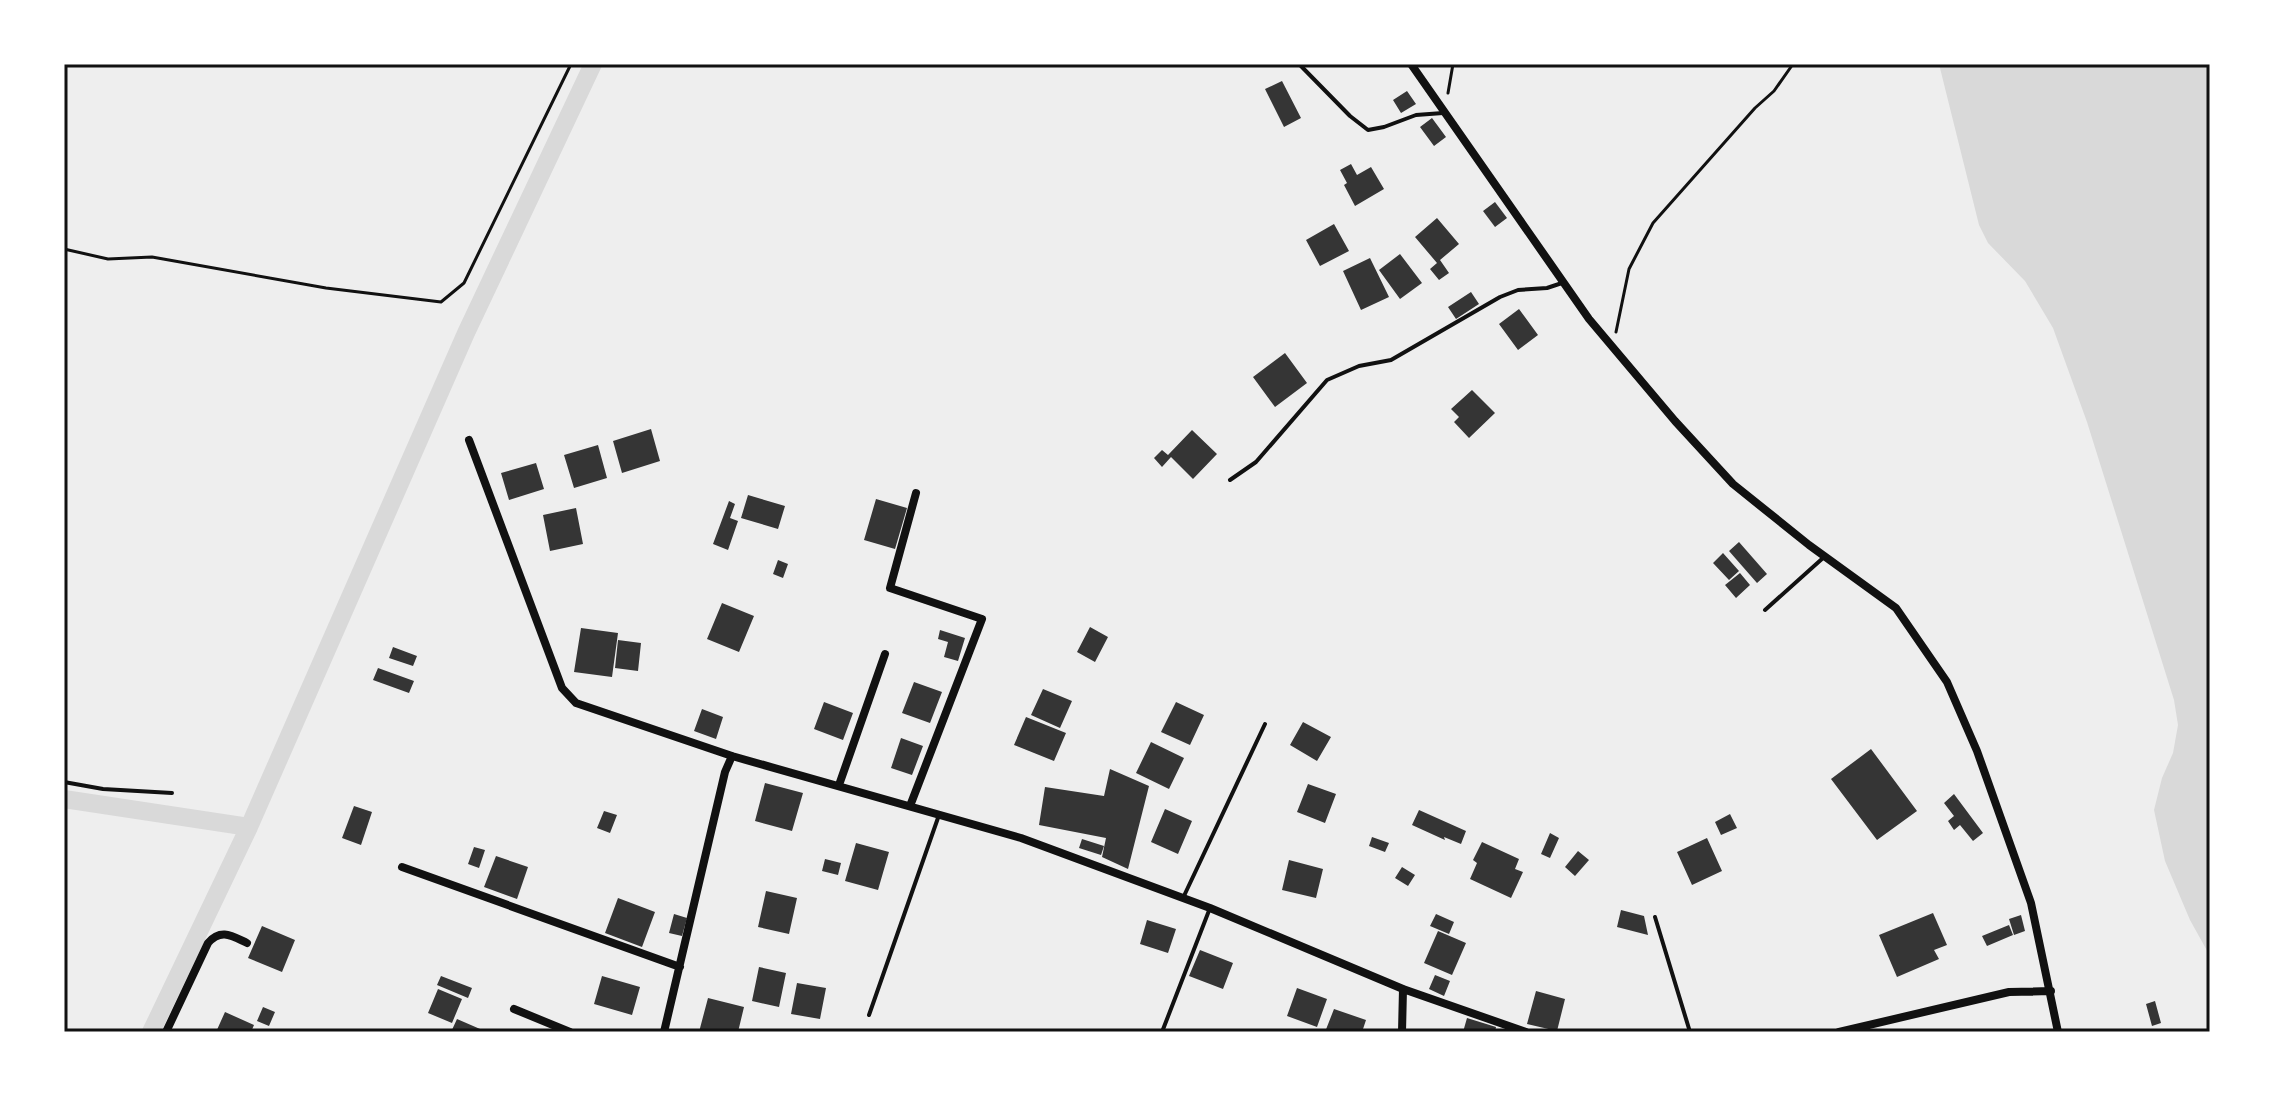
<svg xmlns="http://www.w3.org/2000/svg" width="2274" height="1096" font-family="'Public Sans',sans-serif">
<rect width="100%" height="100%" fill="#fff"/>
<path fill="#eee" d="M64,64H2210V1032H64Z"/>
<path fill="#d9d9d9" d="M1939,64H2210V956L2190,920L2165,861L2154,810L2162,778L2173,753L2178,725L2174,700L2087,422L2053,328L2025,281L1988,243L1979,225Z"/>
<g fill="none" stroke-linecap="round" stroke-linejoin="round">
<path stroke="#d9d9d9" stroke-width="18" d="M64,799L249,827
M151,1032L249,827L466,333L593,64"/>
</g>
<path fill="#353535" d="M1282,81L1301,118L1284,127L1265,89Z
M1407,91L1416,104L1401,113L1393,100Z
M1432,118L1446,137L1434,146L1420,127Z
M1351,164L1357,175L1371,167L1384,189L1355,206L1344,185L1347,183L1340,170Z
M1495,202L1507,218L1495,227L1483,211Z
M1437,218L1459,244L1440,260L1449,273L1439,280L1430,269L1437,263L1415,237Z
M1334,224L1349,251L1320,266L1306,240Z
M1400,254L1422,283L1400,299L1379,270Z
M1370,258L1389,297L1361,310L1343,271Z
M1471,292L1479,304L1456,319L1448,307Z
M1519,309L1538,335L1518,350L1499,324Z
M1285,353L1307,383L1275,407L1253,377Z
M1472,390L1495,413L1469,438L1454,422L1459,417L1451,409Z
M651,429L660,461L622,473L613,441Z
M1192,430L1217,454L1193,479L1171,457L1162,467L1154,458L1162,450L1168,455Z
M598,445L607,478L574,488L564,455Z
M536,463L544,489L509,500L501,473Z
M748,495L785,506L778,529L741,518Z
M876,499L907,508L895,549L864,540Z
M729,501L735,504L730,518L738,521L728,550L713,544Z
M576,508L583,544L550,551L543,515Z
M1739,542L1767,574L1757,583L1729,551Z
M1723,553L1739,571L1729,580L1713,563Z
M778,560L788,564L783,578L773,574Z
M1740,573L1750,585L1736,598L1725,585Z
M722,603L754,616L739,652L707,639Z
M1090,627L1108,637L1095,662L1077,652Z
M581,628L618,633L612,677L574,672Z
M940,630L965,638L958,661L944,657L948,642L938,639Z
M618,640L641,643L638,671L615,668Z
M393,647L417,656L413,666L389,658Z
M378,668L414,681L409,693L373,680Z
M914,682L942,692L930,723L902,713Z
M1043,689L1072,701L1060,728L1031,715Z
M824,702L853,713L843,740L814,729Z
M1176,702L1204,715L1190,745L1161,732Z
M702,709L723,717L716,739L694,731Z
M1026,717L1066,733L1054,761L1014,745Z
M1303,722L1331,737L1317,761L1290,745Z
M901,738L923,746L912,775L891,768Z
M1151,742L1184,758L1169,789L1136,773Z
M1871,749L1917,811L1877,840L1831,779Z
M1110,769L1149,786L1128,869L1102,857L1106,838L1039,825L1045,787L1104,796Z
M765,783L803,793L792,831L755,821Z
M1308,784L1336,794L1325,823L1297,812Z
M1954,794L1983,833L1973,841L1960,825L1954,830L1948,821L1954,816L1944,803Z
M354,806L372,812L361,845L342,838Z
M1165,809L1192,821L1178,854L1151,842Z
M1419,810L1466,831L1461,844L1444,837L1445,840L1412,825Z
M604,811L617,815L610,833L597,828Z
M1730,814L1737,828L1721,835L1715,822Z
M1550,833L1559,838L1550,858L1541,854Z
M1372,837L1389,843L1385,852L1369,846Z
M1707,838L1722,871L1692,885L1677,852Z
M1082,839L1104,846L1101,855L1079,848Z
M1482,842L1519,859L1515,869L1523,872L1511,898L1470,879L1477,863L1473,860Z
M856,843L889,852L878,890L845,881Z
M474,847L485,850L479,868L468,864Z
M1578,851L1589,860L1575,876L1565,867Z
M496,856L528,867L517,899L484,887Z
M825,859L841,863L838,875L822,871Z
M1289,860L1323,869L1316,898L1282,890Z
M1402,867L1415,875L1408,886L1395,878Z
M766,891L797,898L789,934L758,927Z
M618,898L655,912L642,947L605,933Z
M1621,910L1644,916L1648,935L1617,927Z
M1933,913L1947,945L1934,950L1939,959L1897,977L1879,935Z
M674,914L687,918L682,936L669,933Z
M1436,914L1454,922L1449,934L1430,926Z
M2021,915L2025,931L2014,935L2009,919Z
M1147,920L1176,929L1168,953L1140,944Z
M2009,925L2013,935L1987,946L1982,936Z
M262,926L295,940L282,972L248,958Z
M1438,931L1466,943L1452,975L1424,963Z
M1200,950L1233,963L1223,989L1189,976Z
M759,967L786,973L779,1007L752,1001Z
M1435,975L1450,981L1444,996L1429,989Z
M441,976L472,988L468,998L437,985Z
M602,976L640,987L632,1015L594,1004Z
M797,983L826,988L820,1019L791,1014Z
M1297,988L1327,999L1317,1027L1287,1016Z
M438,989L462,999L452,1023L428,1013Z
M1536,991L1565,999L1557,1031L1527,1024Z
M708,998L744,1007L738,1032H699Z
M2155,1001L2161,1023L2152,1026L2146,1004Z
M263,1007L275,1012L269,1026L257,1021Z
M1334,1009L1366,1020L1362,1032H1325Z
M225,1012L254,1025L251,1032H216Z
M1467,1018L1496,1027L1495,1032H1463Z
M457,1019L487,1032H451Z"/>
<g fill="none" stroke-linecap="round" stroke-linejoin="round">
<path stroke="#111" stroke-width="3" d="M1448,93L1453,64
M64,249L108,259L152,257L326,288L441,302L464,283L571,64
M1616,332L1629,269L1653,223L1755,108L1774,91L1793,64"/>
<path stroke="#111" stroke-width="4" d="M1299,64L1350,116L1368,130L1384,127L1416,115L1443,113
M1230,480L1256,462L1327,380L1359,366L1391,360L1500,297L1518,290L1547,288L1562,283
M1765,610L1823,558
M64,782L103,789L172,793
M1183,898L1265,724
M1655,917L1690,1032
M869,1015L939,815
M1162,1032L1210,908"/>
<path stroke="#111" stroke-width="8" d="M1411,64L1589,319L1675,421L1733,484L1809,545L1896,608L1947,682L1977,751L2031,903L2058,1032
M469,440L562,688L576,703L732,756L1021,838L1210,908L1403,989L1526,1032
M839,785L885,654
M910,806L982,619L890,588L916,493
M402,867L680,967
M514,1009L570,1032
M166,1032L208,943C221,928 232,936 247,943
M664,1032L725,772L732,756
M1402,1032L1403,989
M1839,1032L2009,992L2051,991"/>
</g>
<rect width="2274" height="1096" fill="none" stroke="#ffffff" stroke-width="132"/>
<rect x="66" y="66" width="2142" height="964" fill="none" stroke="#111" stroke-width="3"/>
</svg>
